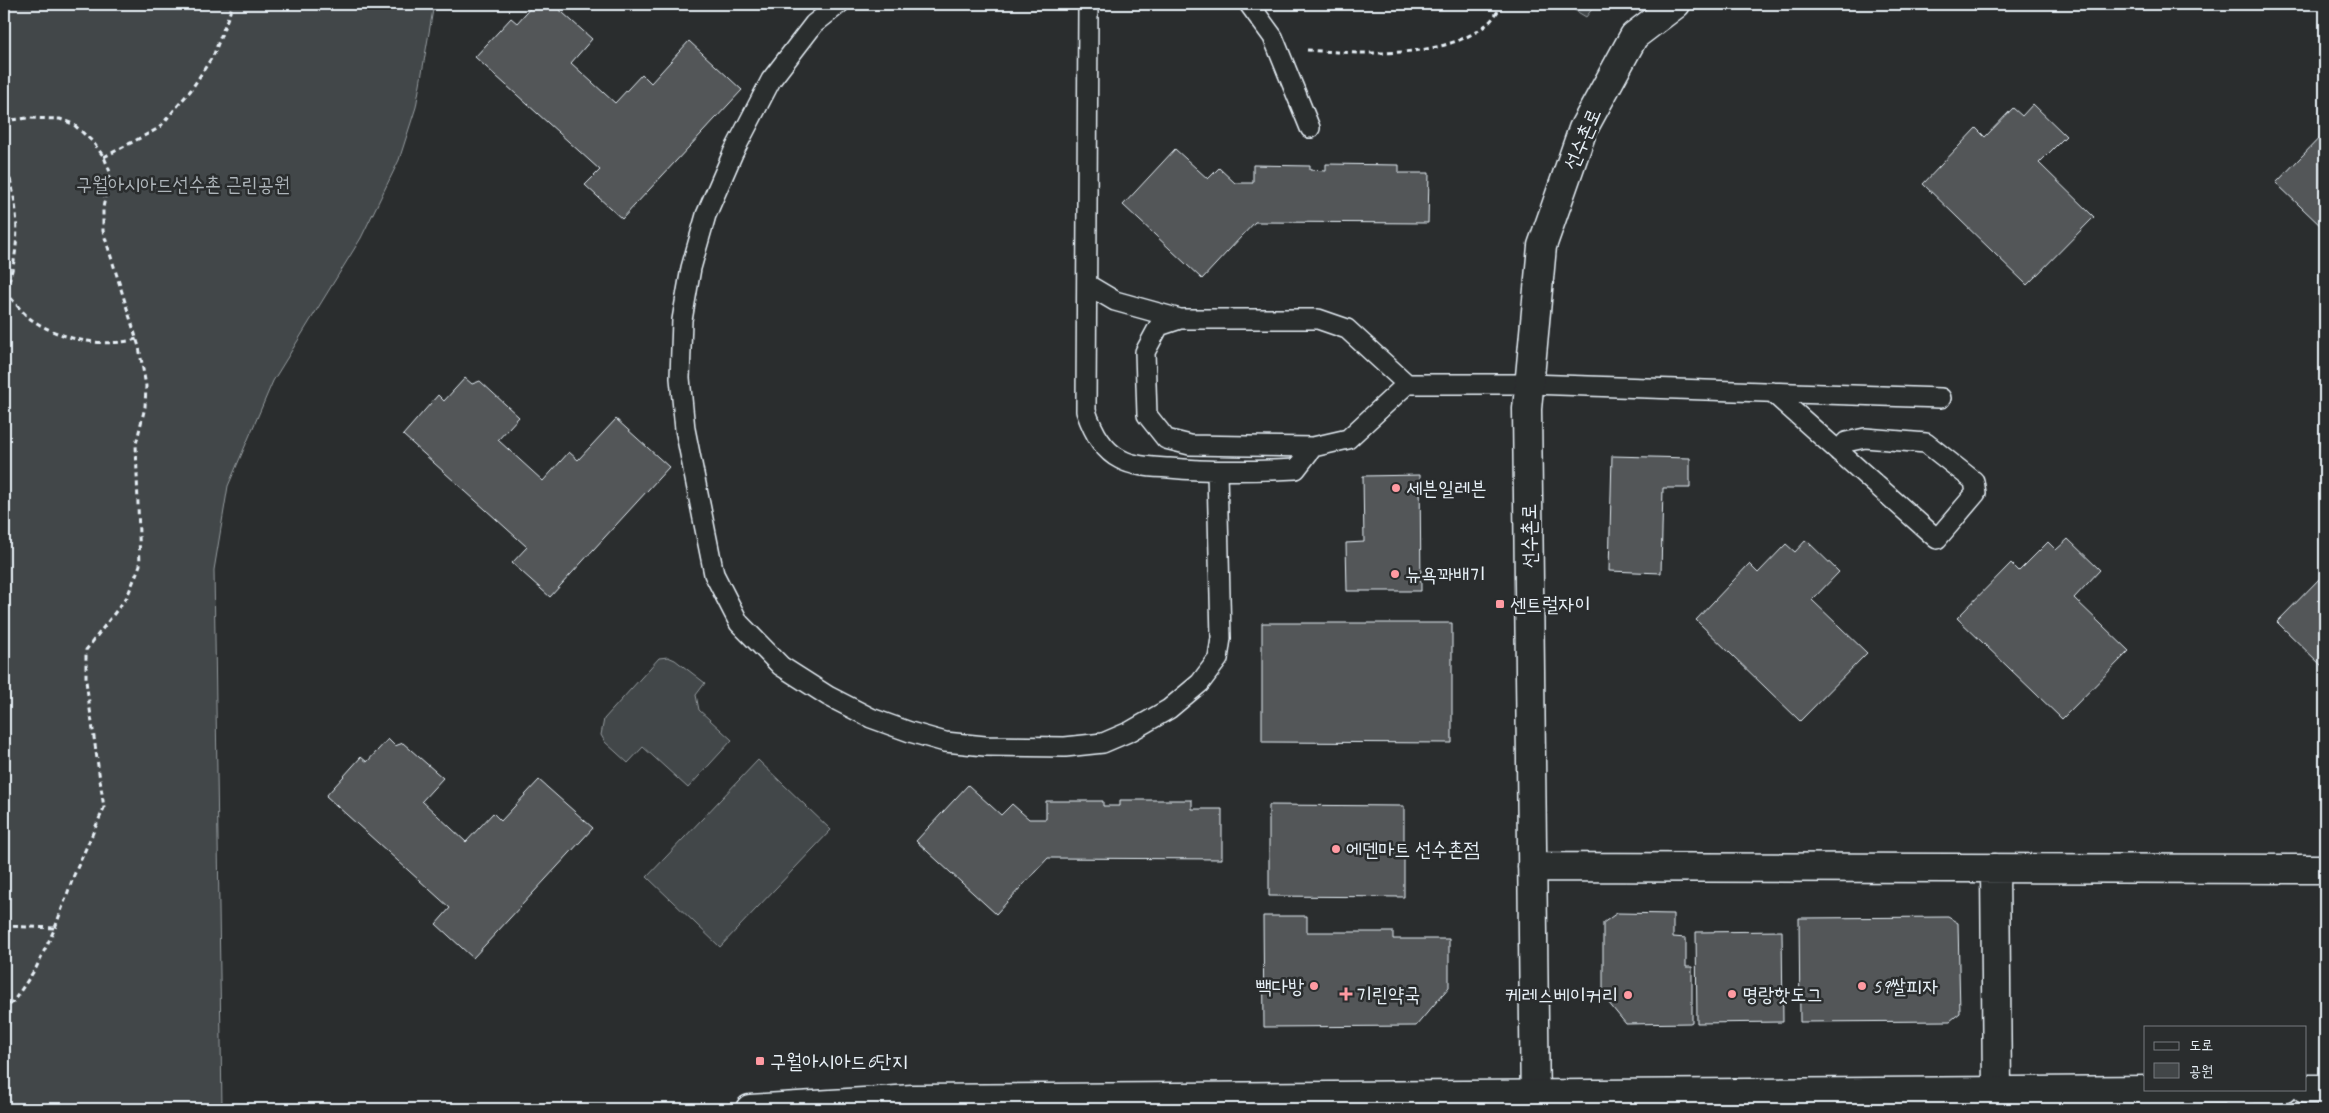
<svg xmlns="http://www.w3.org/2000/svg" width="2329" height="1113" font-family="Caveat,'Poor Story',sans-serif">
<rect width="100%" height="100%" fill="#2a2d2e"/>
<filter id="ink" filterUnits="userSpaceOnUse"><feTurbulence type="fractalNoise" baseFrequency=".02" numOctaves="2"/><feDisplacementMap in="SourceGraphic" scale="10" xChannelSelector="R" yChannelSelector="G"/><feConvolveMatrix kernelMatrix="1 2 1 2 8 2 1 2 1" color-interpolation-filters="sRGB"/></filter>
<g filter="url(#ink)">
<path fill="#424648" stroke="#959ca0" d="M4,4H434L416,107L399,160L361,238L273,381L228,486L214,570L222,1109H4Z
M1564,4H1596L1586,17Z
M668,657L675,660L705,683L696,695L699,710L732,740L688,788L643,747L628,763L605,742L601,735L604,719L659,658Z
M758,760L831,830L720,947L647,877Z"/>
<path fill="#535759" stroke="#e8f1f8" d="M534,4H541L545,7L553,4L592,39L571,63L615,103L642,74L651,83L689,41L742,90L622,219L585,185L600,170L475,57L511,18L517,23Z
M2033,104L2066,136L2039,163L2094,217L2027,285L1923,184L1976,128L1985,137L2013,108L2022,116Z
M2325,132V230L2276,183Z
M1175,149L1208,179L1219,168L1235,183H1253V165L1310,166V170L1326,171V164L1399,165V173H1429L1428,223L1255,222L1202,279L1123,205Z
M465,378L472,384L480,381L519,417L498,440L543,481L569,452L578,460L616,419L669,467L550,597L512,563L527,547L403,435L438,395L444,401Z
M1612,456L1690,458V488H1663L1661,573L1609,571Z
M1420,475L1421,591H1347L1346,543L1364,542L1363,476Z
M2068,539L2100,570L2074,598L2129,651L2062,719L1957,618L2011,563L2019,571L2048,542L2056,550Z
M1806,540L1839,572L1812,600L1867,653L1800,721L1696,620L1749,564L1758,573L1786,544L1795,552Z
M2325,573V669L2277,622Z
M1262,623H1452V743L1262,742Z
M388,739L395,746L403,743L443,778L422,801L466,842L493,813L501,821L539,780L593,828L473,958L436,924L450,908L326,796L361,757L367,762Z
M968,785L1001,815L1012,804L1029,819H1046V801H1103V806H1120V800H1192V809H1222V859L1048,858L996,914L916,841Z
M1269,805L1404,806V897L1269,896Z
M1617,913L1673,914V937L1686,938V967H1692V1022L1690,1023L1626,1024L1603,996V923Z
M1263,916H1307V932H1393V939H1449V987L1416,1026L1264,1027Z
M1948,917L1958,923L1960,1013L1950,1021L1800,1022L1799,918Z
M1782,931L1783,1022L1697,1023L1696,932Z"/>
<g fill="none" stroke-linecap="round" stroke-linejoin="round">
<defs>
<path id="service" d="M839,4L814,24L771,80L733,153L706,215L691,268L682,320L680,378L685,429L714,574L739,623L781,666L828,696L871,718L910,732L945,742L985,746L1065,747L1103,743L1131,731L1169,709L1200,683L1218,659L1221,638L1217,472
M1088,4L1086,411C1092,429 1102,450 1120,459C1134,467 1154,467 1169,468C1212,472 1253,471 1296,469L1313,447
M1249,4L1273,37L1310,128
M1088,285L1115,301L1180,319
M1407,384L1348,439L1313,447L1190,445L1166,439L1147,415L1145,352L1159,326L1180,319H1318L1347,329L1407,384H1530L1941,398
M1772,392L1937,539L1976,493L1974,481L1926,443L1865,438L1846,442L1839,452"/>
<path id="pedestrian" d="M2239,1109L2240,1089"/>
<path id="minor" d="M1532,867L2325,869
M1995,868L1997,1091
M1535,1109L1527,409L1542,246L1583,129L1634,36L1676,4"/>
<path id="secondary" d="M2305,1089H2325
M750,1109L913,1099L2283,1089"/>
</defs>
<use href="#service" stroke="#e8f1f8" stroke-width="22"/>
<use href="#pedestrian" stroke="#e8f1f8" stroke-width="31"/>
<use href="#minor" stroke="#e8f1f8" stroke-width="31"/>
<use href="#secondary" stroke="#e8f1f8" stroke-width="31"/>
<path stroke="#e8f1f8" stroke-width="3" stroke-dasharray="5 4" stroke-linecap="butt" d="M1307,50C1360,54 1442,60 1486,25C1493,20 1498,10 1503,4
M4,121L27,118L60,119L73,124L92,141L104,157L110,172L103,208V231L139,347L146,386L145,407L136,444L140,565L127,597L86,650V681L104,808L74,875L55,928L36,968L13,1002L4,1010
M104,157L159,128L191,90L214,54L233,4
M4,162C20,200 22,255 4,293
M5,291C13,300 22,313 32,320C62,340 103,348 137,339
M4,926L55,928"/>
<use href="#service" stroke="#2a2d2e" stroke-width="19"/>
<use href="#pedestrian" stroke="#2a2d2e" stroke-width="28"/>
<use href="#minor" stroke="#2a2d2e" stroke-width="28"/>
<use href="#secondary" stroke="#2a2d2e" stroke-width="28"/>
</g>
</g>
<g fill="#ff9aa2" stroke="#2a2d2e" stroke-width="2">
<circle cx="1396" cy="488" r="5"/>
<circle cx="1395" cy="574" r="5"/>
<rect x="1495" y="599" width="10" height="10" rx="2.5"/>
<circle cx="1336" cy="849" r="5"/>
<circle cx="1314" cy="986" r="5"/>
<circle cx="1862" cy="986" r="5"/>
<path d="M1343.5 986.5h5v5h5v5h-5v5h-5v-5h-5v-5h5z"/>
<circle cx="1732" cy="994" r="5"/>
<circle cx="1628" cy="995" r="5"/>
<rect x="755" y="1056" width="10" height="10" rx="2.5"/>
</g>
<g text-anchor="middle" stroke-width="5" stroke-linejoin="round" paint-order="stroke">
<g font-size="20" fill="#e8f1f8" stroke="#2a2d2e">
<text transform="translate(1582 139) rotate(-67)" y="7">선수촌로</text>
<text transform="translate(1529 536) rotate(-91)" y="7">선수촌로</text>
</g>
<g font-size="20" fill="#aeb5ba" stroke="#2a2d2e">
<text x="183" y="191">구월아시아드선수촌 근린공원</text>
</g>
<g font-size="20" fill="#e8f1f8" stroke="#2a2d2e" text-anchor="start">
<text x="1406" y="495">세븐일레븐</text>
<text x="1405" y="581">뉴욕꽈배기</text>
<text x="1510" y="611">센트럴자이</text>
<text x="1346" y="856">에덴마트 선수촌점</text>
<text x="1304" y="993" text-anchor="end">빽다방</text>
<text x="1872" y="993">59쌀피자</text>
<text x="1356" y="1001">기린약국</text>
<text x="1742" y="1001">명랑핫도그</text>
<text x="1618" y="1002" text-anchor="end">케레스베이커리</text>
<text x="770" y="1068">구월아시아드6단지</text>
</g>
</g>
<rect width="2329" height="1113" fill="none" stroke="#2a2d2e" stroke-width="20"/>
<rect x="10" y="10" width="2309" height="1093" fill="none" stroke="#e8f1f8" stroke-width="2" filter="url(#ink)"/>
<rect x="2144" y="1026" width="162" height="65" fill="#2a2d2e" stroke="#767b7f"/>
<rect x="2154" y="1042" width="25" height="8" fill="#2a2d2e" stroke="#767b7f"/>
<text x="2189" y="1050" font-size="15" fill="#e8f1f8">도로</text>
<rect x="2154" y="1063" width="25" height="15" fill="#424648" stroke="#767b7f"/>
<text x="2189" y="1076" font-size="15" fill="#e8f1f8">공원</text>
</svg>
